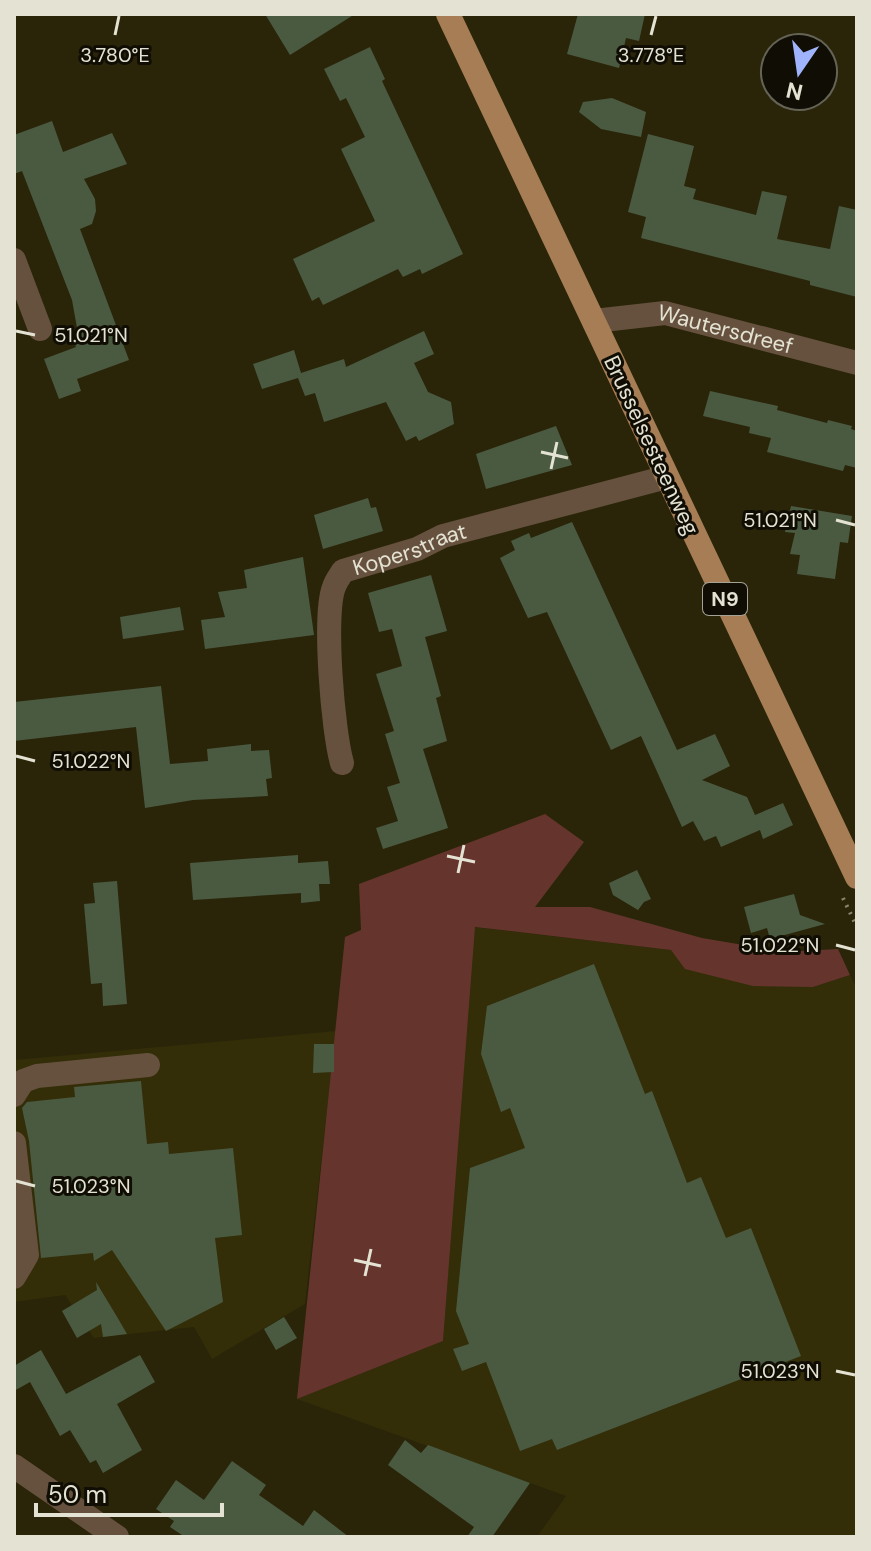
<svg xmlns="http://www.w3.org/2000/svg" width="871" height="1551" font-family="'DM Sans',sans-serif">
<rect width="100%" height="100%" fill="#2a2509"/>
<path fill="#332d08" d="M474,927L671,950L813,987L850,975L857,989V1537H537L566,1496L297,1399L443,1341Z
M336,1031L305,1304L212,1359L194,1327L94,1338L65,1295L14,1302V1060Z"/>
<path fill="#65352d" d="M545,814L584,842L535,907H590L702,938L784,952L838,949L850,975L813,987L753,986L685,969L671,950L475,927L443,1341L297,1399L345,937L361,930L359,884Z"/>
<path fill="#4a5a41" d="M265,14H355L290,55Z
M578,14H645L639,41L626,38L619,68L567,54Z
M370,47L385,79L382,81L463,254L422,274L420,269L403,277L398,269L323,305L319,297L312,301L293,259L375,221L341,149L365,137L346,98L340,101L324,69Z
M612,98L646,112L641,137L601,129L579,112L583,102Z
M52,121L63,152L112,133L127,164L84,179L95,199L96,211L92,224L80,229L129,360L77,379L81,391L59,399L44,359L76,347L74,341L79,339L72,300L22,171L14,174V135Z
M648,134L694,146L684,186L696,189L693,199L756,215L762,191L787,196L777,239L830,249L839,206L857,210V297L810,285V281L641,238L646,217L628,212Z
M424,331L434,354L414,363L428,392L451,402L454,424L419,441L416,436L406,441L386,402L324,422L315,393L305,396L298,378L262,389L253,364L294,350L301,373L344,359L346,367Z
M710,391L778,406L777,410L827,423L828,420L852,426L851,429L857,431V468L845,465L843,471L767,452L771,438L749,433L750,427L703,416Z
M556,426L572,465L486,489L476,454Z
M368,498L371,508L376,507L383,531L323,549L314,515Z
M791,506L852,516L848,543L840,542L835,579L797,574L800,555L790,554L795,533L785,532Z
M572,522L677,750L715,734L730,766L702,780L747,797L755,815L783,803L793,825L763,839L760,830L721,847L716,836L704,841L693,821L682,827L641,736L611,750L547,612L528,618L500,558L515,550L511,541L529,533L531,538Z
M303,557L314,635L205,649L201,620L225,617L218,592L247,588L244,570Z
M431,575L447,631L425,637L441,696L436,698L447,741L423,749L448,828L383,849L376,828L398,821L387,787L400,783L385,734L394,731L376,674L402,666L392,629L379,632L368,593Z
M180,607L184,630L123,639L120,617Z
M161,686L170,764L208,761L207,749L251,744V751L269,750L272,778L266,779L268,796L193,800L145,808L136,727L14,741V702Z
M298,855V863L328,861L330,884H319L320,901L301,903V893L193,900L190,863Z
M637,870L651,899L644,902L638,910L613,895L609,883Z
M117,881L127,1004L103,1006L102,983L91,984L84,904L95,903L93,883Z
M794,894L800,915L825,924L770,939L767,928L751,933L744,907Z
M594,964L645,1094L652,1091L687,1183L701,1177L726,1238L751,1228L801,1356L557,1450L552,1439L520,1451L486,1362L462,1371L453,1349L469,1344L456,1311L470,1168L525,1148L510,1108L501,1112L481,1054L487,1006Z
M314,1044H334V1072L313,1073Z
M141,1081L147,1144L168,1142L169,1154L233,1148L242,1235L215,1238L223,1302L166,1331L112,1250L94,1261L93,1253L41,1258L29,1141L22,1108L27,1102L75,1097L74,1087Z
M96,1282L116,1315L127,1334L103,1337L101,1324L77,1338L62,1311L97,1290Z
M284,1317L297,1338L276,1350L264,1329Z
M41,1350L66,1394L140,1355L155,1382L117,1404L142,1450L103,1473L96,1460L90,1463L70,1430L60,1436L30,1382L14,1391V1366Z
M405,1440L421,1453L428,1445L530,1483L492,1537H467L474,1527L388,1465Z
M232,1461L266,1485L259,1495L303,1526L314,1510L349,1537H185L170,1527L174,1521L156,1509L176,1480L204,1500Z"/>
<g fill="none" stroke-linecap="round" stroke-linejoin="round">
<path stroke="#88846e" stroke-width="4" stroke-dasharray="2 6" stroke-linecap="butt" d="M843,898L857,927"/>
<g stroke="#66513e" stroke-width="24">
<path d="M14,260L40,329"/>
<path id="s1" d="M594,321L665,313L857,363"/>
<path id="s2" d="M342,763C333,733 323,614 334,587C336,581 340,576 343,571L417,549L443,536L667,477"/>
<path d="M14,1095L23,1081L37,1076L148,1065"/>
<path d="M14,1143L27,1255L14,1277"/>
<path d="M14,1466L117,1537"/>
</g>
<path stroke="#a67d54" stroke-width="24" d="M448,14L857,877"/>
</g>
<path fill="none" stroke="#e4e2d2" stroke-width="3" d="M115,35L119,16M651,35L656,16M16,331L35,335M541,452L568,458M551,469L557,442M836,520L855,525M16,756L35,761M447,856L475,862M458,873L464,845M836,945L855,950M16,1181L35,1186M354,1260L381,1266M365,1276L371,1249M836,1371L855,1375"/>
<g text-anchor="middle" stroke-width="6" stroke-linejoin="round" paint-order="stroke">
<rect fill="#100e04" stroke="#a4a294" stroke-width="2" x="703" y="583" width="44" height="32" rx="6"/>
<g font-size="20" font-weight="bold" fill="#e4e2d2">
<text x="725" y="606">N9</text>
</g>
<g font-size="22" fill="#e4e2d2" stroke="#100e04">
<text dy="8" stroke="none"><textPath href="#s1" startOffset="134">Wautersdreef</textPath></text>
<text transform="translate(652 445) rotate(65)" y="8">Brusselsesteenweg</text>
<text dy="8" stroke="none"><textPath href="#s2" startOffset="266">Koperstraat</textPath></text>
</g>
</g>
<g font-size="20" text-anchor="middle" fill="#e4e2d2" stroke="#100e04" stroke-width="6" stroke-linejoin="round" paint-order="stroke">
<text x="115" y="62">3.780°E</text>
<text x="651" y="62">3.778°E</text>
<text x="91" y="342">51.021°N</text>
<text x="780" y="527">51.021°N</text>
<text x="91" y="768">51.022°N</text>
<text x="780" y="952">51.022°N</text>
<text x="91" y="1193">51.023°N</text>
<text x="780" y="1378">51.023°N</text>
</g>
<rect width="871" height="1551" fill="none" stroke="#e4e2d2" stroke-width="32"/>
<g transform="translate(799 72) rotate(193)"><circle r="38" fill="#100e04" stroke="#656356" stroke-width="2"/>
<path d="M0-6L14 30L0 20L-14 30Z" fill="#a0b3fd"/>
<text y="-12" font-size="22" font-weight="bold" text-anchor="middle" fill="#e4e2d2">N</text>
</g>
<path d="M36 1503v12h186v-12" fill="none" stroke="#e4e2d2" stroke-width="4"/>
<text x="48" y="1503" font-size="24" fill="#e4e2d2" stroke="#100e04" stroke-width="6" paint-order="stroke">50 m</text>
</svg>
